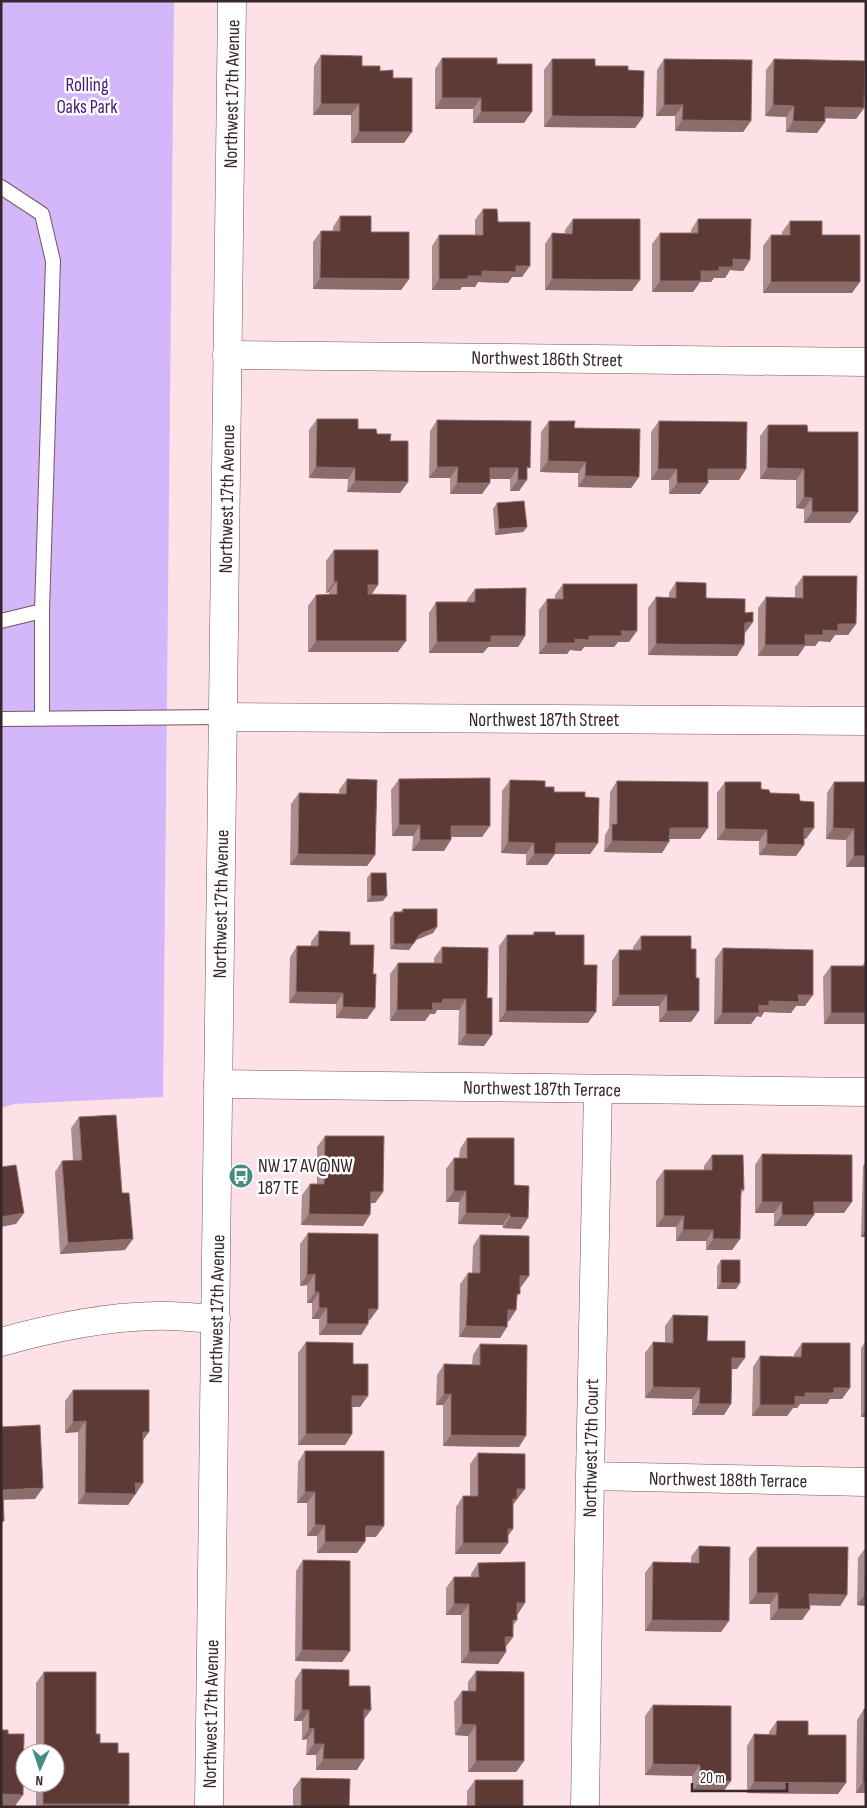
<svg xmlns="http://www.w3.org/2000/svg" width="867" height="1808" font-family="'Sofia Sans Condensed',sans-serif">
<rect width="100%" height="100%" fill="#fce1e6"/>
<path fill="#d3b7fa" d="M1,1H174L163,1097L14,1104L1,1108Z"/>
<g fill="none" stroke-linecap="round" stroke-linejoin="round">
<defs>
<path id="lane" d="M1,187L42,214L53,261L42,611V719
M1,621L42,611
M1,719L223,717"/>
<path id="street" d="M227,355L866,362
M223,717L866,721
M218,1084L866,1092
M1,1342C51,1328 102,1317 154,1316C174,1315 195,1318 216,1319
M590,1476L866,1482
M585,1807L590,1476L598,1089"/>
<path id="secondary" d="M209,1807L232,1"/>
</defs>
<use href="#lane" stroke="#79525b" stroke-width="16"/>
<use href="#street" stroke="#79525b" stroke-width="29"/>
<use href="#secondary" stroke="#79525b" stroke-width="29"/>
<use href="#lane" stroke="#fff" stroke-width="14"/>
<use href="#street" stroke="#fff" stroke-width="28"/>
<use href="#secondary" stroke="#fff" stroke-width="28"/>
</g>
<path fill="#ad8e8e" d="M321,55L380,71L393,78L404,143H351V115H313L314,66Z
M442,58L497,64L524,123H473V109H435V69Z
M552,59L628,70L643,117L635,128L544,127V70Z
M664,59L751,121L743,132L675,131V116H656L657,70Z
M774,59L864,108L856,119L825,118V122L817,133L786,132V117L765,116L766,70Z
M483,209L498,222L522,277H512L508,283L478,282L475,287H462L460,290H432V246L439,235H475V220Z
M340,216L371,232L409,279L401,290L313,289V242L321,231H333V227Z
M573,219L632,291L545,290V244L552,233L565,234V230Z
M698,219L750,260L743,271L730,270L725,278H714L711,282H700L693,292H652V244L660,233H691V230Z
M790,221L822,235L852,293H763V246L771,235H782V232Z
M317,419L358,429L377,434L390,441L408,482L400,493L347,492L348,479L309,478V430Z
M437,420L527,472L519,491H510V479H490L482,494H450V478H429L430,431Z
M549,421L574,428L639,477L631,488L578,487V473L540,472L541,432Z
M659,421L746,469L739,480H708V483L700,494H669V480H651V432Z
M768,425L808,432L850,523H804V509L796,508V480L760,479V436Z
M497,503L527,527L523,532L495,535L493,509Z
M334,550L378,585L372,594L398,652H308V606L316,595H329V592L326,593V561Z
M803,576L856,624L848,635H835L830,642L819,641L815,646H805L798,656H758V608L766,597L795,598V587Z
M676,582L706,598L745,613L753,622L745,633L737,656L648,655V608L656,597L669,598V593Z
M563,584L629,642H618L614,647H584L581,651L570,650L567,654H539V610L547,599H555V595Z
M475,589L525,636L518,647H488L483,653H429V613L436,602H467V600Z
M347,779L375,855L367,866L290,865L291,804L299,793L339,794V790Z
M399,779L482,837H451L444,851H412L413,836H392L391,790Z
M510,780L545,787L554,792L585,797L598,843L590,854H555L547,865H526V854L501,853L502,791Z
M617,781L700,839H669L662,853L604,852L605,835L609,828L610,792Z
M725,782L761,789L770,793L800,801L806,839H804V845L796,856L759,855V841L717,840V793Z
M834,782H866V867H846V840L826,839L827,793Z
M371,873L383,901L367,902V878Z
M403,909L437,927L433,933L416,940L409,950L390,949V918L394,912H400Z
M319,931L350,945L367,1019L336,1018V1004L289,1003L290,957L297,946H311V942Z
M534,932L555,935L584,965L588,1023L499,1022V946L507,935H532Z
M641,936L691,949L696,978L699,1011L691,1022H659V1006H612V961L619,950H633V947Z
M442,947L488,948L484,1046L458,1045L459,1010H437L435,1014H430L425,1021H390V974L398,963H434V958Z
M723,948L805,1006H796L791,1013L764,1012L761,1017L757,1016L751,1024H714L715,959Z
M866,960V1024H824L823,977L831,966H862Z
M79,1117L125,1250L60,1254L55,1172L62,1161L73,1160L71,1128Z
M325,1136L383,1192L375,1203H371L363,1226L301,1225L302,1195L310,1184H317V1147Z
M467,1138L514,1185L521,1229L503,1228L502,1225L458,1224L459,1202H446V1169L454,1158H459L460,1149Z
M762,1154L844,1213H814L806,1226H774V1213H755V1165Z
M712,1155L744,1190L741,1194L740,1239L732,1250H706V1241H676V1227H656V1181L664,1170H704V1166Z
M866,1162V1237H861L863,1166Z
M308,1233L370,1320H369L361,1335H319V1319H312V1303H307V1285L300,1286V1244Z
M480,1235L529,1276L520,1287L517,1299L516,1310L509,1321H507V1327L500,1338L459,1337L460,1284L468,1273H472L473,1246Z
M721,1260L740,1283L736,1289H717V1266Z
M673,1315L707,1341L737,1369H732L724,1415H692V1399L645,1398V1353L653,1342L665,1343V1326Z
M866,1341V1417H861V1348Z
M306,1342L353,1364L360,1407H352V1434L345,1445H298V1353Z
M802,1343L842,1399H830L827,1404H800L797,1408H793L787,1416H752L753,1367L760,1356L794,1357V1354Z
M480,1344L519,1447L443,1446V1405H436L437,1375L444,1364L472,1365L473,1355Z
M73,1390L143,1440V1483L128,1505L78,1504V1432L65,1433V1401Z
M305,1451L376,1537H365L357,1553H317V1536H307V1503H297L298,1462Z
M478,1453L517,1500H516L513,1504L508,1536V1543L500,1554H455L456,1507L463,1496H470V1464Z
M699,1546L721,1632L645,1631V1573L653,1562L691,1563V1557Z
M757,1547L847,1595L840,1606L810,1605L802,1620H770V1604H749V1558Z
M866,1547V1606L857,1605L858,1558Z
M303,1560L350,1651L342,1662L295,1661L296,1571Z
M478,1563L518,1614H517V1620L513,1626V1637L505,1647L506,1652L498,1664L461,1663V1615H446V1588L454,1577H471V1574Z
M302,1669L349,1686L364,1720L357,1770H316V1755H306L307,1739L302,1740V1721H294L295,1680Z
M476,1671L524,1761L516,1772H468V1736L455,1735L454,1702L462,1691H468V1682Z
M44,1672L96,1734L100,1743L118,1753L127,1807H36V1783H55V1753H36V1683Z
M653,1705L723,1792H692V1776L645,1775V1716Z
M864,1709H866V1793H856L857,1720Z
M777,1721L808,1735L838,1794L747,1793V1746L754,1734L769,1735V1732Z
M301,1778L349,1807H293V1789Z
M475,1780L523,1807H467V1791Z"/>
<path fill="#8d6c6c" d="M442,98H481L473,109H435Z
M321,104H359L351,115H313Z
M664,105H683L675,116H656Z
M773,105L794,106L786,117L765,116Z
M825,107L864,108L856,119L817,118Z
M481,112H532L524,123H473Z
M552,116L643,117L635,128L544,127Z
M682,120L751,121L743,132L675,131Z
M793,121L825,122L817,133L786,132Z
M359,132H412L404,143H351Z
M733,259L750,260L743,271L730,270L725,278H714L711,282H700L693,292H652L660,281L719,267Z
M516,266H530L522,277H512L508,283L478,282L475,287H462L460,290H432L439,279L468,276L482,271Z
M320,278L409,279L401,290L313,289Z
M552,279L640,280L632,291L545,290Z
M771,282H860L852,293H763Z
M548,461L586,462L578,473L540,472Z
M316,467L355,468L348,479L309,478Z
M437,467H458L450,478H429Z
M490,468H518L510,479H482Z
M767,468L804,469L796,480L760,479Z
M658,469H677L669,480H651Z
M708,469H746L739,480H701Z
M585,476L639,477L631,488L578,487Z
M518,480H527L519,491H510Z
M355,481L408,482L400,493L347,492Z
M457,483H490L482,494H450Z
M677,483H708L700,494H669Z
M804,497L812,498L804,509L796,508Z
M812,512H858L850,523H804Z
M527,527L523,532L495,535L499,529Z
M337,581L329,592L326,593L334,582Z
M368,585H378L370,596H360Z
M753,622L745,633L737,634L745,623Z
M838,624H856L848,635H835L830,642L819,641L815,646H805L798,656H758L765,645L823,630Z
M621,631H637L629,642H618L614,647H584L581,651L570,650L567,654H539L547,643L575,639L589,636Z
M491,636H525L518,647H488L483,653H429L437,642Z
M316,641H406L398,652H308Z
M656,644L744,645L737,656L648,655Z
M399,825H420L413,836H392Z
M451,826H490L482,837H444Z
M670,828H708L700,839H662Z
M804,828H814L806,839H797Z
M833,828L854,829L846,840L826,839Z
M725,829L767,830L759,841L717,840Z
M420,840H451L444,851H412Z
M612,841L669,842L662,853L604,852Z
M508,842L534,843L526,854L501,853Z
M556,843H598L590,854H548Z
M767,844L804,845L796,856L759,855Z
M298,854L375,855L367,866L290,865Z
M534,854H555L547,865H526Z
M854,856H866V867H846Z
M371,896H387L383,901L367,902Z
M437,927L433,933L416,940L409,950L390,949L394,944Z
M296,992L343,993L336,1004L289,1003Z
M619,995H667L659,1006H612Z
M798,995H813L805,1006H796L791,1013L764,1012L761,1017L757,1016L751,1024H714L722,1013L759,1005L769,1001Z
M443,999H466L459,1010H437L435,1014H430L425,1021H390L397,1010L432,1003Z
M343,1007L375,1008L367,1019L336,1018Z
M506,1011L596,1012L588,1023L499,1022Z
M667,1011H699L691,1022H659Z
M831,1013H866V1024H824Z
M466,1034L492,1035L484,1046L458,1045Z
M454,1191H466L459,1202H446Z
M371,1192H383L375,1203H363Z
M762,1202H782L774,1213H755Z
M814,1202H852L844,1213H807Z
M24,1213L16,1224L1,1227V1217Z
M466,1213L510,1214L502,1225L458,1224Z
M309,1214L370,1215L363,1226L301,1225Z
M782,1215H814L806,1226H774Z
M664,1216H684L676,1227H656Z
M510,1217L528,1218L521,1229L503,1228Z
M683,1230H713L706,1241H676Z
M866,1230V1237H861Z
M133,1239L125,1250L60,1254L68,1243Z
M713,1239H740L732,1250H706Z
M315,1274L307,1285L300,1286L307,1275Z
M520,1276H529L521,1287H513Z
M721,1283H740L736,1289H717Z
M315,1292H319L312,1303H307Z
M319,1308H327L319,1319H312Z
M369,1309H378L370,1320H361Z
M508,1310H516L509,1321H500Z
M327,1324H368L361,1335H319Z
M466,1326L507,1327L500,1338L459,1337Z
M732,1358H745L737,1369H724Z
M653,1387L700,1388L692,1399L645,1398Z
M834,1388H850L842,1399H830L827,1404H800L797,1408H793L787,1416H752L760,1405L795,1396L805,1393Z
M444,1394H451L443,1405H436Z
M352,1396H368L360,1407H344Z
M699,1404H731L724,1415H692Z
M866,1410V1417H861Z
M86,1421L78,1432L65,1433L73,1422Z
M143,1432H149L141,1443Z
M306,1434H352L345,1445H298Z
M451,1435L526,1436L519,1447L443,1446Z
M135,1483H143L128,1505L78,1504L85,1493Z
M43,1488L35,1499L1,1500L3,1490Z
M517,1489H525L509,1510Z
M305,1492H315L307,1503H297Z
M315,1525H325L317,1536H307Z
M366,1526H384L376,1537H358Z
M508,1529H513L505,1540Z
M325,1542H365L357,1553H317Z
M463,1543H508L500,1554H455Z
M757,1593H778L770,1604H749Z
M809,1594L847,1595L840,1606L802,1605Z
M865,1594H866V1606L857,1605Z
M517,1603H525L518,1614H509Z
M454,1604H469L461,1615H446Z
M778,1609H810L802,1620H770Z
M652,1620L729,1621L721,1632L645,1631Z
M505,1637H513L505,1648Z
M302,1650L350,1651L342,1662L295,1661Z
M469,1652H506L498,1664L461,1663Z
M302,1710H309L302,1721H294Z
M364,1710H371L363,1721Z
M462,1724L476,1725L468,1736L455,1735Z
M314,1728L307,1739L302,1740L309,1729Z
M314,1744H324L316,1755H306Z
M323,1759H364L357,1770H316Z
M476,1761H524L516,1772H468Z
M653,1764L700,1765L692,1776L645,1775Z
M700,1781H731L723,1792H692Z
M754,1782L846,1783L838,1794L747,1793Z
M863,1782H866V1793H856Z
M1,1794L23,1795L15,1806H1Z
M43,1804H129L127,1807H42Z"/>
<path fill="#5e3a37" stroke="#8d6c6c" d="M321,55L362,56V66H380V71L393,70V78H412V132H359V104H321Z
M442,58H497V64H532V112H481V98H442Z
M552,59H595V66H628V70L644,71L643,117L552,116Z
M664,59L752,60L751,121L682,120L683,105H664Z
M774,59L865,61L864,108L825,107V122L793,121L794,106L773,105Z
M483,209H497L498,222H530V266H516V272L482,271V276H468V279H439V235H483Z
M340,216H371V232H409V279L320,278L321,231H340Z
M573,219H640V280L552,279V233L572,234Z
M698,219H751L750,260L733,259V267H719V271H701V281H660V233H698Z
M790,221H822V235H860V282H771V235H790Z
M317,419H358V429H376L377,434H391L390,441H408V482L355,481V468L316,467Z
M437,420L531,421L530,468L527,467V480H518V468H490V483H457L458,467H437Z
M549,421H575L574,428L640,429L639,477L585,476L586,462L548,461Z
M659,421L747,422L746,469H708V483H677V469H658Z
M768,425H807L808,432H858V512H812V498L804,497V469L767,468Z
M524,501L527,527L499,529L497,503Z
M334,550H378V585H368V594L406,595V641H316V595L337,594V581L334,582Z
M803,576H857L856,624H838V631L823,630V635H805V645H765L766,597L803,598Z
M676,582L706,583V598L745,599V613L753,612V622L745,623L744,645L656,644V597L676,598Z
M563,584H637V631H621L622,636H589V640L575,639V643H547V599H563Z
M526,588L525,636H491V642H437L436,602H475V589Z
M490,778V826H451V840H420V825H399V779Z
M347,779L377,780L375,855L298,854L299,793L346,794Z
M510,780L545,781V787H554V792H585V797L599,798L598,843H556L555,854H534V843L508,842Z
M617,781L708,782V828H670L669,842L612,841V824H617Z
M725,782H761V789L769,790L770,793L799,794L800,801L814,802V828H804V845L767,844V830L725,829Z
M834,782H866V856H854V829L833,828Z
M371,873H386L387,896H371Z
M403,909H437V927L420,934L413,944H394V912H403Z
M319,931L350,932V945H374L373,974H376L375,1008L343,1007V993L296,992L297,946H318Z
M534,932H555V935H584V965H597L596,1012L506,1011L507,935H534Z
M641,936H691V949H696V978H699V1011H667V995H619V950H641Z
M442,947L488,948L487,998H492V1035L466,1034V999H443L442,1003H432L433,1010H397L398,963H442Z
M723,948L813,950V995H798L799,1002L769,1001V1006L759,1005V1013H722Z
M831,966H866V1013H831Z
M116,1115L122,1193H129L133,1239L68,1243L62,1161L82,1160L79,1117Z
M325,1136H384L383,1192H371L370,1215L309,1214L310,1184H324Z
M467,1138H514V1185L529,1186L528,1218L510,1217V1214L466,1213V1191H454V1158H467Z
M762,1154L852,1155V1202H814V1215H782V1202H762Z
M712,1155H743L744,1190L741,1189L740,1239H713V1230H683L684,1216H664V1170H712Z
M16,1165L24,1213L1,1217V1167Z
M308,1233L378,1234V1309H369L368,1324H327V1308H319V1292H315V1274L307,1275Z
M480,1235L529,1236V1276H520V1294H517L516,1310H508L507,1327L466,1326L468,1273H480Z
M721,1260H740V1283H721Z
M673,1315L708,1316L707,1341H745V1358H732L731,1404H699L700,1388L653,1387V1342L673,1343Z
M306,1342L353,1343V1364H368V1396H352V1434H306Z
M802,1343H850V1388H834V1393H805V1397L795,1396V1405H760V1356L801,1357Z
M480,1344L527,1345L526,1436L451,1435V1394H444V1364L480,1365Z
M73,1390H149V1432H143V1483H135L136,1494L85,1493L86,1421L73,1422Z
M40,1425L43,1488L3,1490L4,1521L1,1522V1427Z
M305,1451H384V1526H366L365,1542H325V1525H315V1492H305Z
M478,1453L525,1454V1489H517V1499H513V1529H508V1543H463V1496H478Z
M699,1546L730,1547L729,1621L652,1620L653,1562L699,1563Z
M757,1547H848L847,1595L809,1594L810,1609H778V1593H757Z
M866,1547V1594H865Z
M303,1560L350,1561V1651L302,1650Z
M525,1562V1603H517V1620H513V1637H505L506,1652H469V1604H454V1577H479L478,1563Z
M302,1669L349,1670V1686H370L371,1710H364V1759H323L324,1744H314V1728L309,1729V1710H302Z
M476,1671L524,1672V1761H476V1725L462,1724V1691H476Z
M44,1672H96V1734H100V1743H118V1753H129V1804H43V1783H55V1753H44Z
M653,1705L731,1706V1781H700V1765L653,1764Z
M864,1709H866V1782H863Z
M777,1721H808V1735H846V1783L754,1782V1734L776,1735Z
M1,1730H8V1734H24L23,1795L1,1794Z
M301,1778L350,1779L349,1807H301Z
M475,1780H523V1807H475Z"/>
<defs>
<symbol id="bus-disc" viewBox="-11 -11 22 22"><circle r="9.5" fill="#478c82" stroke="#fff"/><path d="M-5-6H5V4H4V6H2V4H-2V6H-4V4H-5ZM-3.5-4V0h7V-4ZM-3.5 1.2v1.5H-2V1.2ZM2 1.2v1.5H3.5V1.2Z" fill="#fff"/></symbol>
</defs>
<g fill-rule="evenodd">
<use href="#bus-disc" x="227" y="1162" width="28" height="28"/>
</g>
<g text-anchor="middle" stroke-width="5" stroke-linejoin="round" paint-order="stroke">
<g font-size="19" fill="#4a1576" stroke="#fff">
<text x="87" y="91">Rolling<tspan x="87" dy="22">Oaks Park</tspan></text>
</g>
<g font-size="19" fill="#37262a" stroke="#fff">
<text transform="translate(231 94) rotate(-89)" y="7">Northwest 17th Avenue</text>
<text transform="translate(547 358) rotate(1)" y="7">Northwest 186th Street</text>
<text transform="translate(226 499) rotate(-89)" y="7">Northwest 17th Avenue</text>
<text x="544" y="726">Northwest 187th Street</text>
<text transform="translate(220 904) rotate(-89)" y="7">Northwest 17th Avenue</text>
<text transform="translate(542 1088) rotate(1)" y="7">Northwest 187th Terrace</text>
<text transform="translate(216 1309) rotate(-89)" y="7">Northwest 17th Avenue</text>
<text transform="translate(590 1448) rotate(-89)" y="7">Northwest 17th Court</text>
<text transform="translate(728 1479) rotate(1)" y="7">Northwest 188th Terrace</text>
<text transform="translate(210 1714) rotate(-89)" y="7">Northwest 17th Avenue</text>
</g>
<g font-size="19" fill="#37262a" stroke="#fff" text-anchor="start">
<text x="258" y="1172">NW 17 AV@NW<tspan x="258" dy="22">187 TE</tspan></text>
</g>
</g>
<rect width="867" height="1808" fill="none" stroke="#37262a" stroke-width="5"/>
<g transform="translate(40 1768) rotate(183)"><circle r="24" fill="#ffffff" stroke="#afa8aa"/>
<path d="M0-4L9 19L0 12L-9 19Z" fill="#478c82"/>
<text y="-8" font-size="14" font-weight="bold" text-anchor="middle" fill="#37262a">N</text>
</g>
<path d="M692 1783v8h95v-8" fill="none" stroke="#37262a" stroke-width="2.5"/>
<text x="700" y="1783" font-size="15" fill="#37262a" stroke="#ffffff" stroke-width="4" paint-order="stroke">20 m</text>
</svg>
